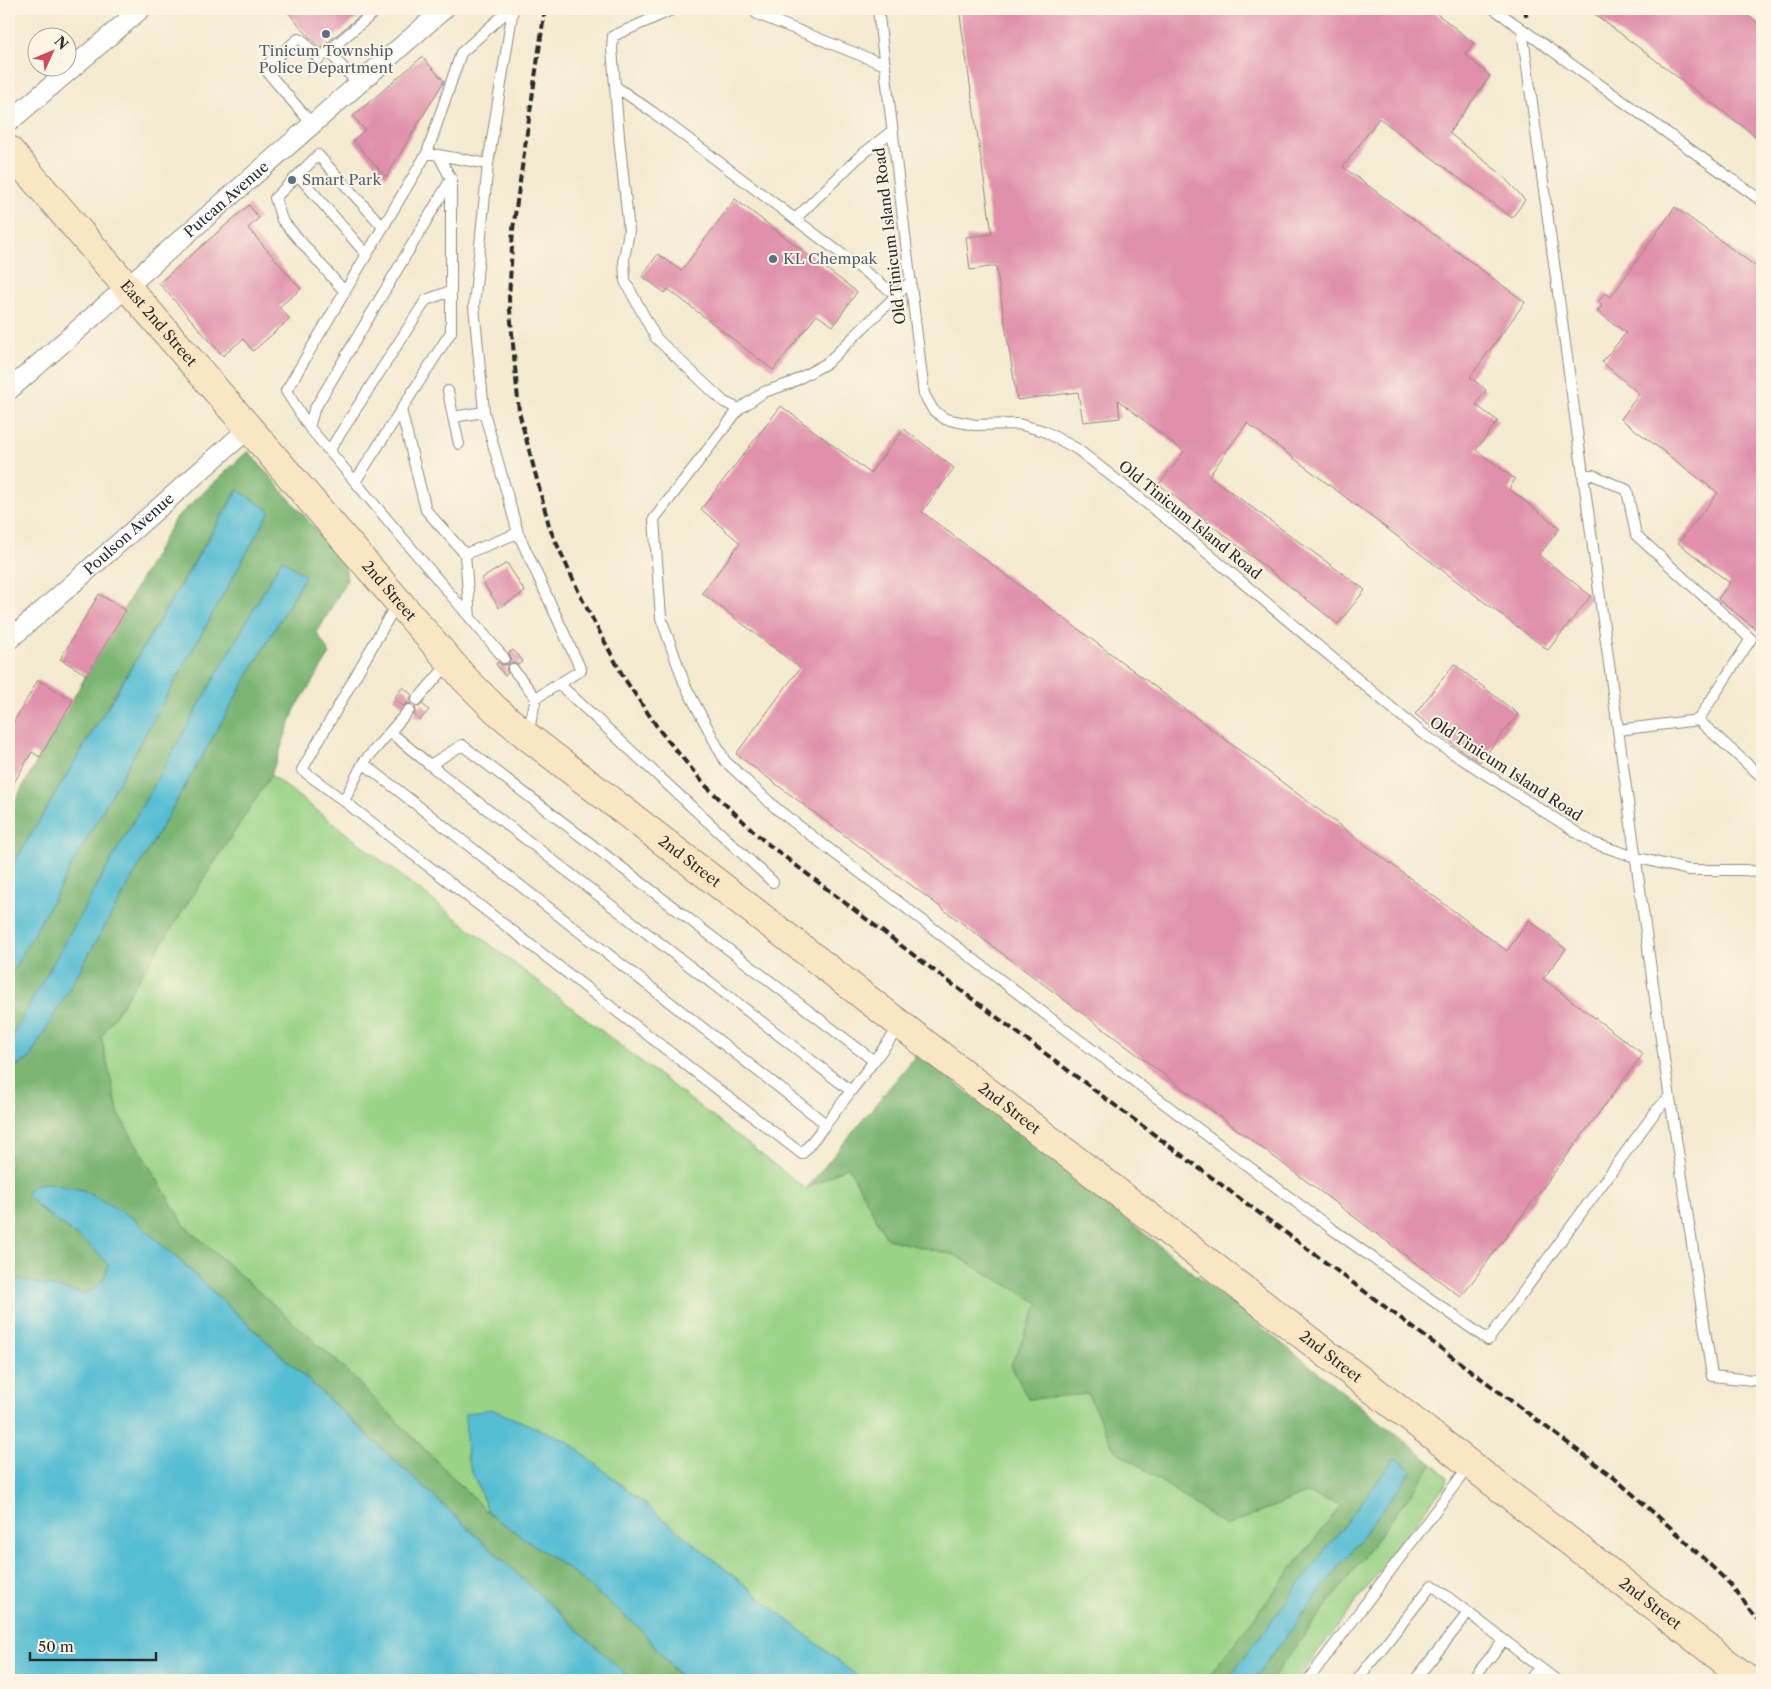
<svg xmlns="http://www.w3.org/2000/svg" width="1771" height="1689" font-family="'Libre Caslon Text',serif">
<rect width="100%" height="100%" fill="#fcf5e5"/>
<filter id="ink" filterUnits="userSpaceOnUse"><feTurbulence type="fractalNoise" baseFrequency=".02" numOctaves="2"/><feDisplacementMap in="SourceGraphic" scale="10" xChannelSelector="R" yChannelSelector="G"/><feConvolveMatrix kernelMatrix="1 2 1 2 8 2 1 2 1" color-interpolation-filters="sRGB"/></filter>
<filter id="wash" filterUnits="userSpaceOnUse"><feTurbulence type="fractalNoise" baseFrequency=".0096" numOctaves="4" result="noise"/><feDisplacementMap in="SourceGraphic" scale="20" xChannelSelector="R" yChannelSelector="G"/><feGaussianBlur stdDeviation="1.12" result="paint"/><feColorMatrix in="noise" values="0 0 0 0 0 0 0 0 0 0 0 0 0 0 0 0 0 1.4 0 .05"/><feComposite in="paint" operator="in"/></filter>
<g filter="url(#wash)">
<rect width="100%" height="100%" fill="#f4ead0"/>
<path fill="#9ad386" stroke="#627f58" d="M271,775L806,1189L848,1166L887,1239L955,1255L1039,1303L1011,1365L1028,1399L1088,1394L1114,1449L1226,1526L1306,1493L1342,1505L1206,1680H862L566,1440L466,1414L467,1459L489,1514L342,1366L184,1225L119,1115L101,1037Z
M1433,1464L1448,1477L1444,1486L1297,1680H1271Z"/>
<path fill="#7bb573" stroke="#53704f" d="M248,451L345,563L347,580L317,633L330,654L295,709L271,775L101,1037L119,1115L184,1225L342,1366L489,1514L567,1568L640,1628L681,1679L686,1680H632L176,1257L37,1207L94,1248L108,1264C106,1281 100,1285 85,1294L9,1277V1070L29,1059L305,576L282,559L9,1041V978L270,511L237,490L9,871V811L175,519Z
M918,1053L1433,1464L1271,1680H1253L1412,1471L1395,1458L1227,1680H1206L1341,1505L1306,1493L1226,1526L1114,1449L1088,1394L1028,1399L1011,1365L1039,1303L955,1255L887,1239L848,1166L806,1189Z"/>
<path fill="#56bed3" stroke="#40747f" d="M238,490L270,511L9,978V871Z
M282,559L305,576L29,1059L9,1070V1041Z
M48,1183L83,1190L133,1218L632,1680H9V1277L85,1294C100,1285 106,1281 108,1264C85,1236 50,1222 27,1195L29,1188L36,1184Z
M491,1409L566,1440L862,1680H686L682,1679L640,1628L567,1568L489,1514L467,1459L465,1414Z
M1395,1458L1412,1471L1253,1680H1227Z"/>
<g id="blocks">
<path fill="#e090ab" d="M285,9H368L320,49Z
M959,9H1431L1474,43L1465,54L1490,76L1449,133L1500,173L1525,200L1512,218L1379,118L1343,167L1525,302L1470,377L1486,390L1476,405L1498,421L1476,450L1515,479L1509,489L1560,528L1539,555L1591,596L1548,650L1247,423L1209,476L1365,590L1338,624L1159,484L1184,452L1118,400L1120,418L1083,422L1078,392L1017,400L996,266L970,270L966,237L992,234Z
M1588,9H1739L1762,26V141Z
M422,57L444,81L386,177L353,140L365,130L353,116Z
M735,199L857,292L833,326L817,315L773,370L668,289L665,293L642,276L658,254L681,271Z
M249,205L259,218L248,228L301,289L279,307L290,319L253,351L243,339L223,356L159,283Z
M1675,207L1762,271V634L1718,599L1730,583L1678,543L1718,493L1621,419L1639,394L1602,362L1626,333L1597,311L1602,306L1598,302L1605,293L1611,297Z
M781,406L870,473L904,429L954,468L922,512L1507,951L1529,920L1566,949L1543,979L1643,1054L1461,1297L736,754L800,668L702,593L740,543L701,509Z
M507,563L525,592L499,608L481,579Z
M99,594L126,610L87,675L60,659Z
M513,650L523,661L518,665L512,662L508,664L506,670L508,673L505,676L496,664L498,662L502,665L508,664L511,660L509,653Z
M1454,664L1518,714L1480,762L1461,750L1415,714Z
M38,680L73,700L40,757L32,752L9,791V730Z
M403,687L412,695L410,699L411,704L407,703L403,706L394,698Z
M422,704L429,710L420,720L414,715L416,711L415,706L419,707Z"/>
</g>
</g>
<g filter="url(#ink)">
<use href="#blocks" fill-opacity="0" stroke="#908a7e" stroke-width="1"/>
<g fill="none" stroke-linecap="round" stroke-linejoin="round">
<defs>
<path id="lane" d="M674,9L613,36L612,48L619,137L629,231L624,259L625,281L656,338L724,402L739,409
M754,9L757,14L885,65
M878,9L924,394L933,410L945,419L975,425L1018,424L1044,431L1077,449L1168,520L1423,734L1593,843L1635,857L1688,870H1746L1762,873
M1494,9L1762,201
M1522,30L1656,1006L1712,1376L1762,1381
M328,51L358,84
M615,86L654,113L896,295
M312,124L269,74L266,68L268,64L298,39L302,40L319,59L378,9
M427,153L461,53L510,9
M488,164L513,9
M298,175L275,198L282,220L345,292
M795,219L859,157L892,131
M367,255L298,175L318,155L383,227
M911,281L827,363L791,383L764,392L739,409L654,519L661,618L685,685L725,761L778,810L1070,1033L1332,1229L1488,1340L1656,1111L1669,1097
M448,391L453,417
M401,410L426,510L465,554L470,618
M309,427L314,410L451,179
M459,444L453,417L484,412
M329,451L426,300L451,291
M1583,475H1593L1627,490L1636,535L1751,639L1698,720L1762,777
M355,482L451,332V179L439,156
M465,554L518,533
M504,658L309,427L286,391L427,153L488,164L474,306L484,412L518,533L581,670L536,698
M513,669L536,698L528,733
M559,684L773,882
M417,700L449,663
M1618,730L1698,720
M390,732L430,765L851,1091L874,1061L462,745L430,765
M363,763L826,1124L802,1154L344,801L363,763L409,710
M344,801L302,770L397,603
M874,1061L900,1026
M826,1124L851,1091
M1308,1680L1469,1466
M1357,1680L1432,1585L1556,1680
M1415,1680L1468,1613
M1472,1680L1504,1640
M1529,1680L1539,1668"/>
<g id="street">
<path d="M9,122L141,9"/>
<path id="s1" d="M9,390L444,9"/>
<path id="s2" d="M9,640L248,429"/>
</g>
<g id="secondary">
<path id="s3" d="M9,150L465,679L495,709L527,736L1749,1680"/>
</g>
</defs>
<use href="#lane" stroke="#908a7e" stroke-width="12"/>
<use href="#street" stroke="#908a7e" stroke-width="21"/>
<use href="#secondary" stroke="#908a7e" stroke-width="30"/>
<use href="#lane" stroke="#fff" stroke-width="10"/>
<use href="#street" stroke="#fff" stroke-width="19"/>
<use href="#secondary" stroke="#fbe6c4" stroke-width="28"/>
<path stroke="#2b2b2b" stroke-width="4" stroke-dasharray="8 4" stroke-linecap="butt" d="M545,9L513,229L509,299L519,412L550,529L582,599L624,678L660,731L705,785L764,841L920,960L1612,1476L1679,1535L1730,1584L1762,1625
M1525,9L1527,20"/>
</g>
</g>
<g fill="#5c6f8a" stroke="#fcf5e5" stroke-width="2">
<circle cx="326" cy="34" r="5"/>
<circle cx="292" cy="180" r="5"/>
<circle cx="773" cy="259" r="5"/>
</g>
<g text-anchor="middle" stroke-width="4" stroke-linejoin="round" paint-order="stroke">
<g font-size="15" fill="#4e5e75" stroke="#fcf5e5" text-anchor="start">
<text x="326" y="56" text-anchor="middle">Tinicum Township<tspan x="326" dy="17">Police Department</tspan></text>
<text x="302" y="185">Smart Park</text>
<text x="783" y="264">KL Chempak</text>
</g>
<g font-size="15" fill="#2b2b2b" stroke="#fcf5e5">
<text dy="5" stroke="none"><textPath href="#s1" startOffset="289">Putcan Avenue</textPath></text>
<text transform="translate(890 236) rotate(-97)" y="5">Old Tinicum Island Road</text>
<text dy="5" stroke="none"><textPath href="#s3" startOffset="229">East 2nd Street</textPath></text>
<text transform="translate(1190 520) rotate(39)" y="5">Old Tinicum Island Road</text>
<text dy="5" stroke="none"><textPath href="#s2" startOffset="160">Poulson Avenue</textPath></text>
<text dy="5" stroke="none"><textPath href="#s3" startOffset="582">2nd Street</textPath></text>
<text transform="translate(1506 769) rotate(33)" y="5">Old Tinicum Island Road</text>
<text dy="5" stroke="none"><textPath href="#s3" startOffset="988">2nd Street</textPath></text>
<text dy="5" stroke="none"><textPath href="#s3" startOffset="1392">2nd Street</textPath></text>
<text dy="5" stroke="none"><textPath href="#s3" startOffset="1798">2nd Street</textPath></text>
<text dy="5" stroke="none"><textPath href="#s3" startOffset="2202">2nd Street</textPath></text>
</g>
</g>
<rect width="1771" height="1689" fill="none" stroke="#fcf5e5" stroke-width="30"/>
<g transform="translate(52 52) rotate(46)"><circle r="24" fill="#fcf5e5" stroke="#a8a49b"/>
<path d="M0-4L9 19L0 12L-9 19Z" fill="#d1495b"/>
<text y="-8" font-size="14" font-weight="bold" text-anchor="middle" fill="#2b2b2b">N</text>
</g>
<path d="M30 1652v8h126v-8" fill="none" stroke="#2b2b2b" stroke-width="2.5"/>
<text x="38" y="1652" font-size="15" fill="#2b2b2b" stroke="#fcf5e5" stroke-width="4" paint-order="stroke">50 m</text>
</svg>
